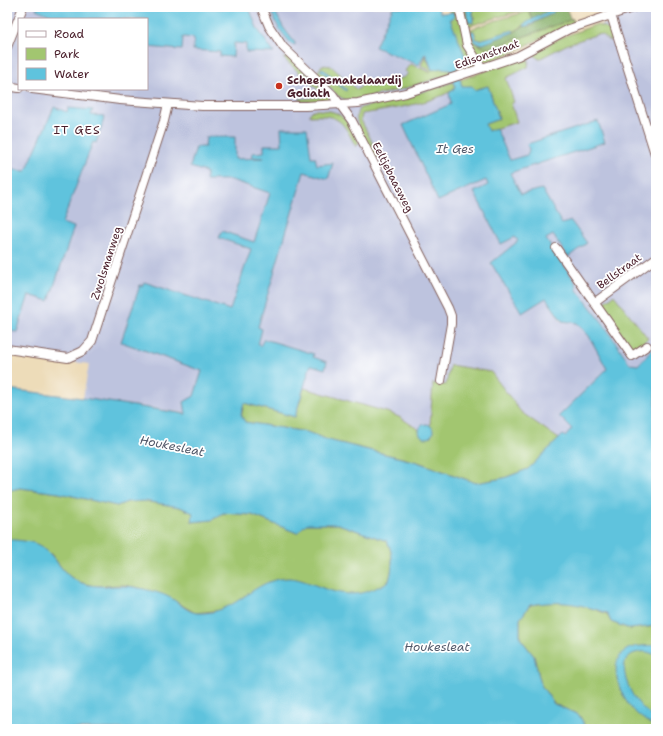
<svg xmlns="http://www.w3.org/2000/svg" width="663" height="736" font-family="'Shantell Sans',sans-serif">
<rect width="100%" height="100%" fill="#fff"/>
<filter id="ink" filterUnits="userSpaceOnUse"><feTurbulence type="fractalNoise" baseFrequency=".025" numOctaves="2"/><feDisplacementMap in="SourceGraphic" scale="8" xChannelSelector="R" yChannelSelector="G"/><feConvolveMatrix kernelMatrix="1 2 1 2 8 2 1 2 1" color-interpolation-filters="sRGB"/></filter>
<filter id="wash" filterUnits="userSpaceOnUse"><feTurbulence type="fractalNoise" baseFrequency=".012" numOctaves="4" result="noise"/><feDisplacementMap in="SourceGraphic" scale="16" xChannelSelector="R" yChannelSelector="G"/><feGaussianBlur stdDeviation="0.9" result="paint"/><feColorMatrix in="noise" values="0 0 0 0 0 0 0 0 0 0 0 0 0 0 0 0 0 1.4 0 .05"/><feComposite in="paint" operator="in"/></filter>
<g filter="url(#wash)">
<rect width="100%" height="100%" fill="#eddcb9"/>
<path fill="#bdc3de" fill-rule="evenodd" d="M7,7H393L375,47L419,65L424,55L426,54L450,70L455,88L452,104L403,125L438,201L486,179L489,185L475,192L501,244L515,236L519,241L523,312L546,298L561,321L577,323L589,336L607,369L559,416L572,429L565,437L563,435L559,439L521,412L491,372L450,365L446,385L433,383L430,425L419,429L401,418L245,422L83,398L89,364L7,353ZM19,19H147V89H19Z
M609,7H656V347L634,371L535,230L483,132V77L524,60L599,25L609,23Z"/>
<path fill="#a2c670" stroke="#76724e" d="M450,7H457L475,62V66L458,72L457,68L459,64L456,35L450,19L454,17V12H451Z
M463,7H466L468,22L474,19L473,11L475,7H522L523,10L469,26H467Z
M529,11L533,20L515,31L480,40L476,39L474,31H471L474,42L481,46L494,47L573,19L574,23C544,35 518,52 488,62C477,59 466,41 468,30L494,21Z
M595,25C604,26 613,29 614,39L610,41L602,35L598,34L568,44L539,59L535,56V52L560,38Z
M425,55L432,70L441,67L442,69L450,70L451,74L403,89L355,100H346L338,96L316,74L322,65L331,66L357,90L365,83L372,87L405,77L408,73L405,71L410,64L430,72V70L421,66Z
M283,58H291L330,97L328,100L302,102L299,99L323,97L325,96Z
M522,58L529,60L528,67L506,78L514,102L511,103L517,122L487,131L485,124L499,119L488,86L474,90L462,86L460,80Z
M453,82L455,88C437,103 386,110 362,114L361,120L380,158L374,157C368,145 349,120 360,108L409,96Z
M313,110C342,109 346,118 359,142L356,147C343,122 340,114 310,116V113Z
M614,295L648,338L633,351L601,305Z
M450,365L491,372L521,412L559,439L528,469L504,478L476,483L418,462L328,440L307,432L245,422L241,418L244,403L295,417L304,388L390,413L401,418L430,437L433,433L430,425L433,383L446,385Z
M20,488L59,493L117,506L127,502L144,501L180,507L193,513L192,522L212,520L223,513L252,515L297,533L305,524H338L387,541C394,555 393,566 389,581L375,590L359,595L336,594L310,584L246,595L233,605L222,610L195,613L170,598L140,588L124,585L93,586L79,582L67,575L51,554L7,539V491Z
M554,601L581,604L607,614L611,622L630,629L656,626V729H587L579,715L554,704L541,685L534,656L520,638V619L530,605Z"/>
<path fill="#81ab62" stroke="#666546" d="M541,7H572L567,10L570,18L573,19L494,47L485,48L478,44L514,32L524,26H529L553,13L550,10L533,20L529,11Z"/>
<path fill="#5fc3dd" stroke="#547184" d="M37,7H170L176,9L181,7L234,9L249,7L257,28L274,53L246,52V44L234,43L233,57L220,56V52L193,50L194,38L183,37L182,50L147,47V19H59L36,9Z
M269,7H273L283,27L295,43V45H292L279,29Z
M393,7H437L441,13L454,12V17L450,19L466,58L457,68L462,86H472L474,90L488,86L499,119L485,124L488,131L496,128L510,160L527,155L529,150L527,144L598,121L605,142L510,173L521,194L542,189L562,224L571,221L587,243L568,257L553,235L546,239L576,283L577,290L603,323L630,364L638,365L656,346V626L630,629L611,622L607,613C577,603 562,600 530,605L520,619V638L534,656L541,685L554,704L579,715L587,729H7V539C19,541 32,540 42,547C57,557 62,575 79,582C98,590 119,583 139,588C149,590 162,593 171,598C179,603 188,612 197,613C238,615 252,578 289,578C297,578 307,582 315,585C345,597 361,598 389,581C393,566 394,555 387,541L338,524H306L297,533L252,515L223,513L212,520L192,522L193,513L180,507L144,501L127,502L117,506L59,493L20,488L7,491V389L83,398L186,414L184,402L194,396L202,371L121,342L140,285L142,286L144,282L230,310L251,249L219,238L222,231L254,242L270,193L231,180H206V172L190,167L196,147H205L206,137H235V159L264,158L253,157L252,153L264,152V145H282L281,128H307L311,157H315L317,165L333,163L328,179L304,172L258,327L262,329L258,345L260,346L264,339L314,354L313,357L327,362L325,369L311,365L310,367L295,417L244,403L241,414L245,422L307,432L328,440L417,462L476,483L504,478L528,469L563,435L565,437L572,429L559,416L607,369L589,336L577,323L562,321L546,298L522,313L491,263L518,241L515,237L501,244L474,192L488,185L486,180L438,201L403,125L451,104L449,93L455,88L450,70L442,69L441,68L432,70L426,54L424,55L419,65L375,47Z
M466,7H475L473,11V23L468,22Z
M550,10H554L553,13L525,27L524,24Z
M513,30L514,32L483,44L474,42L470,32L474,31L476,39L480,40Z
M322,68L347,90L346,91L320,70Z
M54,107L67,112L68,108L93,110L91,115L105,116L96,143L93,142L62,223L74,227L49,301L29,295L17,332L7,331V169L26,171Z
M419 431a7 7 0 1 1 14 0a7 7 0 1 1-14 0Z
M656,645V656C649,651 643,651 635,653C615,659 628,689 636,700C641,707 649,714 656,720V728C647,722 634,713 628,704C618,688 607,660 628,649C636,645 648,646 656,645Z"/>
</g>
<g filter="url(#ink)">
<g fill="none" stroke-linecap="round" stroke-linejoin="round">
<defs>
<path id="minor" d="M261,7L269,26L283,47L333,95L352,121L448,308L451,316V324L441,381
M459,7L467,45L482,68
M611,15L656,157
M7,47L23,7
M7,86L19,88
M32,89L120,100L202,106H305L358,103L406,93L482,68L518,56L569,29L635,7
M556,248L632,356L647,346
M594,303L656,258
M7,349L68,358L83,351L92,341L164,121L168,104"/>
</defs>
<use href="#minor" stroke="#83615d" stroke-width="10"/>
<use href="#minor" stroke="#fff" stroke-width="8"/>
</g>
</g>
<circle fill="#c8321e" stroke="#fff" stroke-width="1.5" cx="279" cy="86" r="4"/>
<g text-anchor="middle" stroke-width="3.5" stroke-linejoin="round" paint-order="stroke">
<g font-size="11" fill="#4a1f2b" stroke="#fff">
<text transform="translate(487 54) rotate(-20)" y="4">Edisonstraat</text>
<text transform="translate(393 177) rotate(63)" y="4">Eeltjebaasweg</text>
<text transform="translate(106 263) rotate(-72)" y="4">Zwolsmanweg</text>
<text transform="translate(619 271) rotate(-36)" y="4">Bellstraat</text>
</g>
<g font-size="11" font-weight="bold" fill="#4a1f2b" stroke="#fff" text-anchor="start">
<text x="287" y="84">Scheepsmakelaardij<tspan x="287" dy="13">Goliath</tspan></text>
</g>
<g font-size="12" letter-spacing="1" fill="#4a1f2b" stroke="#fff">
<text x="77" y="134">IT GES</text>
</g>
<g font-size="12" font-style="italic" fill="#515869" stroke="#fff">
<text x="455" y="153">It Ges</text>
<text transform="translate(172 446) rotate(11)" y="4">Houkesleat</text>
<text x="437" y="651">Houkesleat</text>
</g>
</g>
<rect width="663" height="736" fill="none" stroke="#fff" stroke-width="24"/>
<rect x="18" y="18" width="130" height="72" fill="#ffffff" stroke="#b7a5aa"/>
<rect x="26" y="31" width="20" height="6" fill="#ffffff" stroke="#b7a5aa"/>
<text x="54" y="38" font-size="12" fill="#4a1f2b">Road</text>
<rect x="26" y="48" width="20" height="12" fill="#a2c670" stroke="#b7a5aa"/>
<text x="54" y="58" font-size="12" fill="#4a1f2b">Park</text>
<rect x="26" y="68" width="20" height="12" fill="#5fc3dd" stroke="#b7a5aa"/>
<text x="54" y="78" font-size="12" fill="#4a1f2b">Water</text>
</svg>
